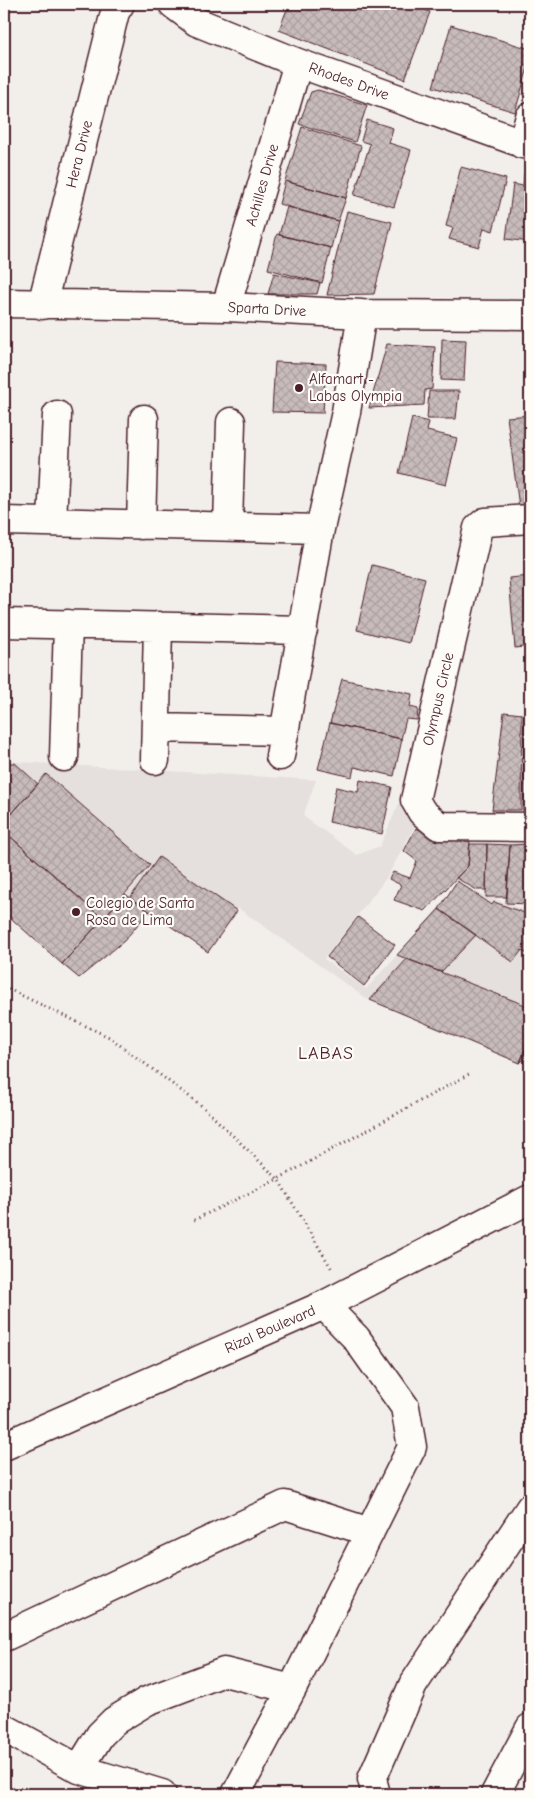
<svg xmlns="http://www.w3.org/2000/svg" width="534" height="1798" font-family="'Comic Neue',sans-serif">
<defs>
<pattern id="building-cross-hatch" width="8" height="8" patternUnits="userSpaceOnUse" patternTransform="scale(1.25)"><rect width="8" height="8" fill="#c8bbbb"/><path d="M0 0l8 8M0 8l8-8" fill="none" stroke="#ada0a1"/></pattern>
</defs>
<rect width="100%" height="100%" fill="#f2efeb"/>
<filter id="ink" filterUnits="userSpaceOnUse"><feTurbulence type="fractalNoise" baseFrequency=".02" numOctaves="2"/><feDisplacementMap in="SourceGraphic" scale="10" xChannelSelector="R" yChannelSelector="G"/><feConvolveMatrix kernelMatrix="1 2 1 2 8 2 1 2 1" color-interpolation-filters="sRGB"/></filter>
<g filter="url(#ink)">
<path fill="#e5dfdd" d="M4,761L316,780L303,816L357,855L380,846L400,801L416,824L387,877L324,959L366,989L439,909L457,881L483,895L530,912V1053L520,1063L367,999L238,908L208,952L149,911L124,941L79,978L4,912Z"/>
<path fill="url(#building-cross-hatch)" stroke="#4a1f2b" d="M289,4H410L430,12L405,79L279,30Z
M451,25L530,49V61L515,112L433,87Z
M318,90L367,105L355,142L299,124L311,92Z
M367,120L393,128L389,143L411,150L394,207L354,195L370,144L361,141Z
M302,127L361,146L346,198L285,181Z
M461,167L506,179L493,231L484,228L479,247L449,239L453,228L446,226Z
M524,174H530V242L506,239L513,184L523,186Z
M285,181L346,198L338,221L279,204Z
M287,207L338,221L331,248L279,235Z
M347,211L392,222L374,294L327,295Z
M277,234L331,248L322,283L268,269Z
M274,273L320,283L317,294H268Z
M442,339L466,340L464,381L441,380Z
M387,344L435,347L432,389L425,390L424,405L369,408Z
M275,362L326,364L323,413L272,412Z
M429,391H459L456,419H427Z
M530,415V506L519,507L507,417Z
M412,418L429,422L427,431L457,438L446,485L399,473Z
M372,565L425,578L409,643L357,630Z
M530,576V646L515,648L509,578Z
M342,679L412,694L410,707L418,709L417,720L406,719L401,739L330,723Z
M504,712L522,714L521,810H492Z
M524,715L530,716V812H523Z
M330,723L402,739L394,776L354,767L352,777L318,769Z
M4,763H15L38,784L6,820L4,819Z
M46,774L150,865L103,919L4,831V823Z
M360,780L392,787L382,834L329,822L336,787L358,792Z
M416,828L437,837L470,840L468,866L425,911L394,900L401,885L389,879L393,872L410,878L417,861L404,851Z
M4,831L103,919L62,964L4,912Z
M470,844H487L486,890H477L456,878L468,866Z
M487,844L510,845L507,897H486Z
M530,844L529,904L506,903L510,845Z
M530,856V909L529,904Z
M159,857L237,911L208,952L130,898Z
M457,881L492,905L494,902L530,915V956L522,950L513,962L439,909Z
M125,894L149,911L124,941L79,978L62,964Z
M439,909L476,935L441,972L397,955Z
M358,917L395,945L364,986L327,957Z
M407,959L530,1007V1036L520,1063L370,1000Z
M530,1036V1053L520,1063Z"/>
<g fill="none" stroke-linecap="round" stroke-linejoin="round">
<defs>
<path id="minor" d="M173,4L197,22L298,63L530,146
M522,144L530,117
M4,303L226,307L362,314L530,315
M42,305L115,12L120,4
M226,307L298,63
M530,519L485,522L478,528L415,800L422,812L439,826L530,827
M4,521L320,529
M52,522L57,415
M141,525L144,419
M228,526L231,422
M4,623L303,630
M157,728L285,731
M280,756L320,529L346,412L362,314
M64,757L68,624
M155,760L158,626
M4,1637L285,1505L370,1532
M4,1728L79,1769L162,1794
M79,1769L100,1735L114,1721L147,1701L224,1672L292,1689
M236,1794L292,1689L412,1447L405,1407L356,1338L324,1305
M376,1794L372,1779L413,1685L530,1508
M495,1794L530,1728"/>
<path id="major" d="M4,1446L324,1305L530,1199"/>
</defs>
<use href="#minor" stroke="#4a1f2b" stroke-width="31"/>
<use href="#major" stroke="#4a1f2b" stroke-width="31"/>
<path stroke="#4a1f2b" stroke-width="3" stroke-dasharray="1 4" stroke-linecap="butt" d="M4,987L109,1037L202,1106L278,1179L333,1271
M194,1220L278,1179L471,1073"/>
<use href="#minor" stroke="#fdfcf7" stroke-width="28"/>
<use href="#major" stroke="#fdfcf7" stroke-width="28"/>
</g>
</g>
<g fill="#4a1f2b" stroke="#fdfcf7" stroke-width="2">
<circle cx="299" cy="388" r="5"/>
<circle cx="76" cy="912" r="5"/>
</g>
<g text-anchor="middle" stroke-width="4.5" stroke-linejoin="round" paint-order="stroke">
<g font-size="15" fill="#4a1f2b" stroke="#fdfcf7">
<text transform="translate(349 81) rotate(20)" y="5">Rhodes Drive</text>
<text transform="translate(79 154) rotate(-76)" y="5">Hera Drive</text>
<text transform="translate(262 185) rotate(-74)" y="5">Achilles Drive</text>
<text transform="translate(267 309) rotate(3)" y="5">Sparta Drive</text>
<text transform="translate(438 699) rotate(-77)" y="5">Olympus Circle</text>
<text transform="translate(270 1329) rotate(-24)" y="5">Rizal Boulevard</text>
</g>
<g font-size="15" fill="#4a1f2b" stroke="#fdfcf7" text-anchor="start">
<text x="309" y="384">Alfamart -<tspan x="309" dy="17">Labas Olympia</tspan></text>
<text x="86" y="908">Colegio de Santa<tspan x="86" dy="17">Rosa de Lima</tspan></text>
</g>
<g font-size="18" letter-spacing="1" fill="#4a1f2b" stroke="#fdfcf7">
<text x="326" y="1059">LABAS</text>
</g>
</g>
<rect width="534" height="1798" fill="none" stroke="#fdfcf7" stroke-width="20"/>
<rect x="10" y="10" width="514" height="1778" fill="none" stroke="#4a1f2b" stroke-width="2" filter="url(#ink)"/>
</svg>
